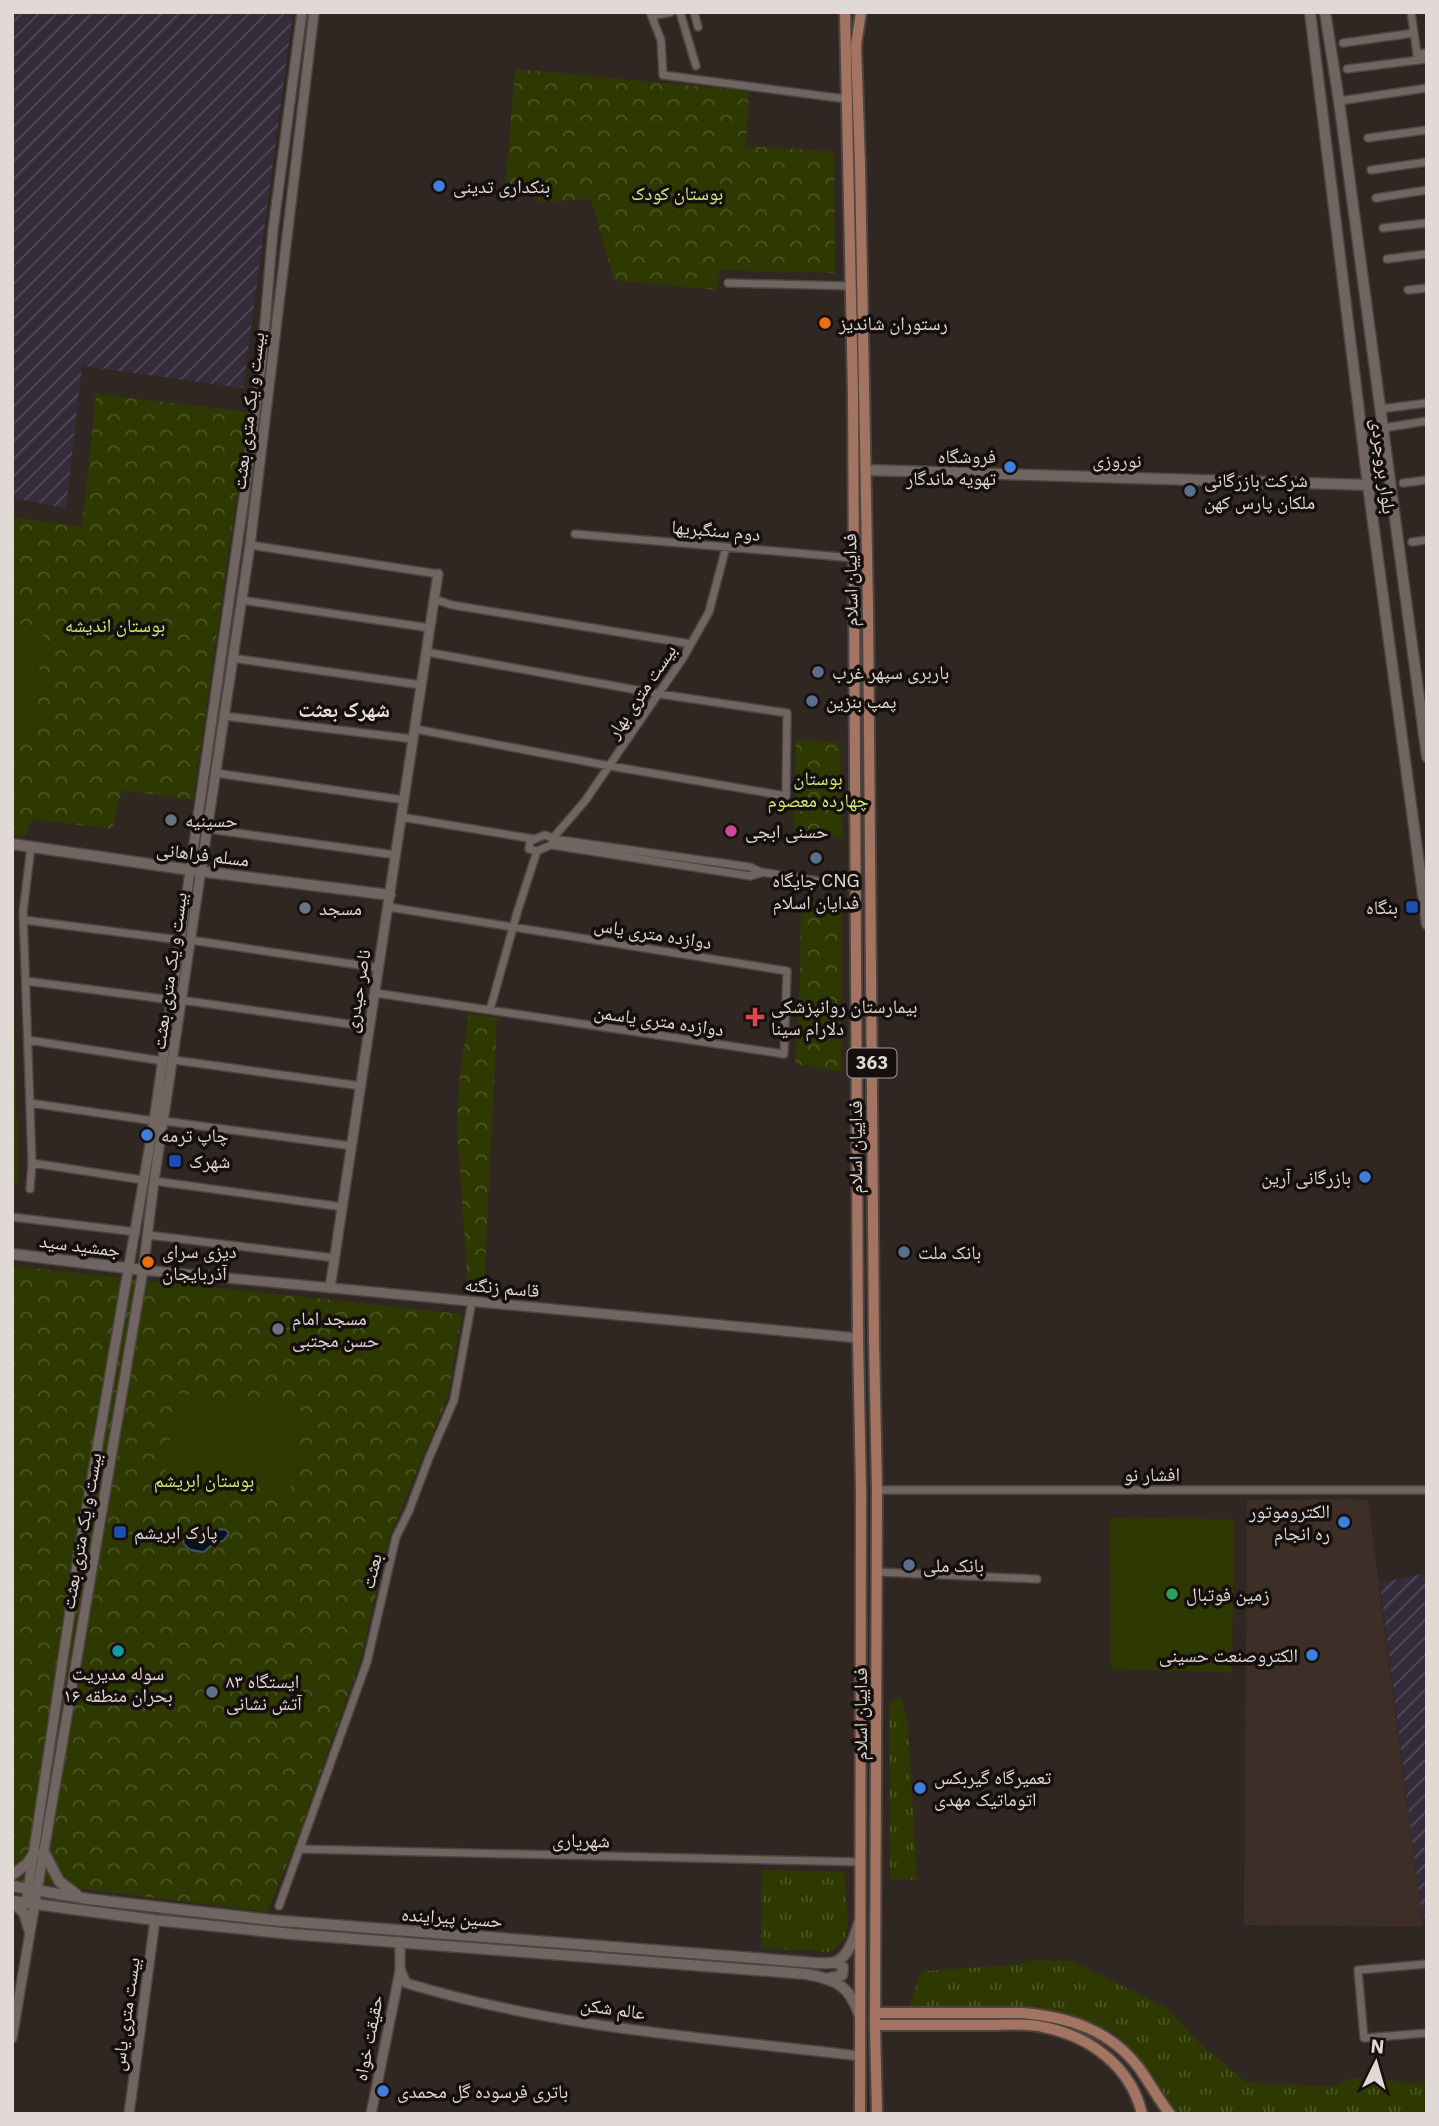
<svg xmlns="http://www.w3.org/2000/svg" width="1439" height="2126" font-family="'IBM Plex Sans','Noto Naskh Arabic',sans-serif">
<defs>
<pattern id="industrial-furrows" width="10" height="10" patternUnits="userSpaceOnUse" patternTransform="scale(1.75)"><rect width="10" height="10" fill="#352c3b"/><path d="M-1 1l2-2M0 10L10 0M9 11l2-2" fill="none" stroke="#524a57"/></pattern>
<pattern id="grass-tufts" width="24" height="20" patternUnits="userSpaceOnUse" patternTransform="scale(1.75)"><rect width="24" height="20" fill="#2e3901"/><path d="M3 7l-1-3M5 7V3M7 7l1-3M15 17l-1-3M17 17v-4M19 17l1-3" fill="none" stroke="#4c5525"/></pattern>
<pattern id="park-crowns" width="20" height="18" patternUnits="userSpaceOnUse" patternTransform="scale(1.75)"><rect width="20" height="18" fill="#2e3901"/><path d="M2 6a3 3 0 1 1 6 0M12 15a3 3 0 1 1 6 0" fill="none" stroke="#4c5525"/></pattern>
</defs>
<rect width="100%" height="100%" fill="#302622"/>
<path fill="#3d2e27" d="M1354,1499L1368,1500L1423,1927L1244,1925L1247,1500Z"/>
<path fill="url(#industrial-furrows)" d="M12,12H293L243,388L82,366L66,508L12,498Z
M1427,1573V1918H1422L1380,1583Z"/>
<path fill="url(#grass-tufts)" d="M902,1698L908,1726L917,1880L890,1879L889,1701Z
M762,1870L844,1872L848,1923L844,1941L830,1952L761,1948Z
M1032,1960L1072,1961L1167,2008L1197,2041L1246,2082L1333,2087L1348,2079L1370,2077L1411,2084L1427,2082V2114H1180C1173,2106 1166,2098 1160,2089C1148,2070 1138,2052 1120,2038C1068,1998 971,2009 908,2009L922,1971L1015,1965Z"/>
<path fill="url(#park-crowns)" d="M515,69L749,91L746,146L834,152L835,273L720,270L717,290L614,280L591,199L540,202L537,194L505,192Z
M96,394L250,412L230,541L193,800L122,790L112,829L32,819L25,837L12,835V517L82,527Z
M796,739L840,743L843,838L794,829Z
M801,900L841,907V1072L795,1064L800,981Z
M12,922L18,1172V1185H12Z
M469,1014L497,1018L484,1289L468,1288L457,1127L460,1073Z
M12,1266L462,1314L448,1397L390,1535L360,1661L297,1840L267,1912L12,1880Z"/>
<path fill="#2e3901" d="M12,625L44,628L32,742L12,739Z
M177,1393L302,1411L290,1492L165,1474Z
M1110,1518L1234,1519L1232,1673L1111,1669Z"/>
<path fill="#001425" stroke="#434f5a" stroke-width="2" d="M220,1529L226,1530L229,1534L223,1541L215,1542L204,1552C194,1551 188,1551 183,1542L191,1531L196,1532L204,1540L210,1539Z"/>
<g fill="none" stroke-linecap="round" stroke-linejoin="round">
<defs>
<path id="minor" d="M650,12L661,40L663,75L846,99
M680,12L696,66
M694,12L698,27
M1411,12L1417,54L1427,53
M652,16L671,12
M1343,43L1414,33
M1347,69L1427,59
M1339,101L1427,88
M1368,138L1427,130
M1371,170L1427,162
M1376,198L1427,190
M1383,228L1427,223
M1387,259L1427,254
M728,283L851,286
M1408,290L1427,288
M1380,409L1427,403
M1383,428L1427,421
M1403,483L1427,480
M575,534L854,558
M1412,542L1427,540
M250,545L438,574
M434,599L452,605L691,644
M241,600L430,628
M232,658L421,685
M224,716L413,739
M415,729L610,766L786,796L787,713L659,694L426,652
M215,773L404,800
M401,817L534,839
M208,829L396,855
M545,835L553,838V841L551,845L537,851L529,849L530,841Z
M553,838L585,801L683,658L709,612L726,547
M553,839L750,867L761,872L856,887
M551,845L750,876L761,873
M24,920L180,940
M190,940L379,968
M26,981L172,1000
M375,993L784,1054L787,971L388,907
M181,1000L370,1027
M490,1010L517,913L537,851
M28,1040L163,1061
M174,1060L361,1086
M30,1103L154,1121
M164,1121L352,1146
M32,1163L143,1180
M154,1181L343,1207
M30,1189L32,1163L23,912L31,847
M12,1217L136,1232
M148,1235L335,1258
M877,1490H1427
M877,1572L1037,1579
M299,1849L861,1862
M279,1906L367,1662L396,1537L409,1511L429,1458L454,1400L472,1301
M1427,1964L1358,1970L1364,2038L1427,2033"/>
<path id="tertiary" d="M143,1270L858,1338
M330,1288L438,574
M26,1903L78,1559L154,1121L245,491L262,358L273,230L302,12
M400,1942V1969L406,1983C553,2028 709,2038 860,2056
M12,2038L143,1270L154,1181L250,545L314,12
M129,2114L155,1920
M371,2114L400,1971"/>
<path id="secondary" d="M1310,12L1368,485L1427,924
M1325,12L1339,101L1427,757
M866,470L1368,485
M12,844L190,870L390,895
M12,1254L143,1270
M45,1854L59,1881L77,1895
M12,1875L27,1864L35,1852
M12,1886L88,1899L270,1920L817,1963C823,1963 830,1964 835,1962C849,1957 855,1936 859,1923
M12,1901L155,1920L292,1934L806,1974C835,1979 849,1985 859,2014
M13,1902L24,1913L29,1929
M829,1978L842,1975L843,1967L836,1962"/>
<path id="primary" d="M845,12L853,394L858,1338L861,1490L860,2114
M861,12L856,45L860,165L868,609L874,1341L877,1490L875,2025L877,2114
M875,2013H1023C1069,2017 1110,2030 1139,2068C1150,2083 1158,2099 1170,2114
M875,2025C913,2025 951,2025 989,2025C1006,2025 1026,2023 1043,2027C1089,2036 1131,2066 1142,2114"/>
</defs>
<use href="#minor" stroke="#4b4440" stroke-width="10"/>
<use href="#tertiary" stroke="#4b4440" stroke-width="12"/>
<use href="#secondary" stroke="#4b4440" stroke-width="13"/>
<use href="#primary" stroke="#4b4440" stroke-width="14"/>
<use href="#minor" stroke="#706560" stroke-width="7"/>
<use href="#tertiary" stroke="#706560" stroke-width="9"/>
<use href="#secondary" stroke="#706560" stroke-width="10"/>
<use href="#primary" stroke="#a27461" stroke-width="10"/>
</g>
<g fill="#3f7fe0" stroke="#15100e" stroke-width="2.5">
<circle cx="439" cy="186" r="7"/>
<circle cx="1010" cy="467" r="7"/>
<circle cx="147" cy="1135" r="7"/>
<circle cx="1365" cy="1177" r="7"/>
<circle cx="1344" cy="1522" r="7"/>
<circle cx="1312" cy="1655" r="7"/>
<circle cx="920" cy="1788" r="7"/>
<circle cx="383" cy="2091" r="7"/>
</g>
<g fill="#e8710a" stroke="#15100e" stroke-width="2.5">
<circle cx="825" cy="323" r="7"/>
<circle cx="148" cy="1262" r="7"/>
</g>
<g fill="#5c6f8a" stroke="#15100e" stroke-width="2.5">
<circle cx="1190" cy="491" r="7"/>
<circle cx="818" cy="672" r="7"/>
<circle cx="812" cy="701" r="7"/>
<circle cx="816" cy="858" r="7"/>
<circle cx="904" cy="1252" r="7"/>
<circle cx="909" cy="1565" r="7"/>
<circle cx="212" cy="1692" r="7"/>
</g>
<g fill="#6b7280" stroke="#15100e" stroke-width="2.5">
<circle cx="171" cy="820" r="7"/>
<circle cx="305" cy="908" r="7"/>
<circle cx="278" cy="1329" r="7"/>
</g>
<circle fill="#d1479c" stroke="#15100e" stroke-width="2.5" cx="731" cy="831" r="7"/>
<g fill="#1a4fb4" stroke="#15100e" stroke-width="2.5">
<rect x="1405" y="900" width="14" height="14" rx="3.5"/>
<rect x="168" y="1154" width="14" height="14" rx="3.5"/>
<rect x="113" y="1525" width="14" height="14" rx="3.5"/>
</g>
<path fill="#e0444e" stroke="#15100e" stroke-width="2.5" d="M751.5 1006.5h7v7h7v7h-7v7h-7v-7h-7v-7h7z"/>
<circle fill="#2e9e5b" stroke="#15100e" stroke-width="2.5" cx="1172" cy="1594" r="7"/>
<circle fill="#0f9aa8" stroke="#15100e" stroke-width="2.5" cx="118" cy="1651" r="7"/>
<g text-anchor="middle" stroke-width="7" stroke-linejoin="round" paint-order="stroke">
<rect fill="#15100e" stroke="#a39d9a" stroke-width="2" x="847.5" y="1048.5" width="49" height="29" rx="5"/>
<g font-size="18" font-weight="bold" fill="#e0d9d6">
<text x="872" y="1069">363</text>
</g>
<g font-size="19" fill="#e0d9d6" stroke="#15100e" text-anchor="start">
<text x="453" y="193">بنکداری تدینی</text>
<text x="839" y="330">رستوران شاندیز</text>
<text x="996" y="463" text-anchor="end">فروشگاه<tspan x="996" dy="22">تهویه ماندگار</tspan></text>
<text x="1204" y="487">شرکت بازرگانی<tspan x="1204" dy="22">ملکان پارس کهن</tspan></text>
<text x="832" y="679">باربری سپهر غرب</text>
<text x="826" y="708">پمپ بنزین</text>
<text x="185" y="827">حسینیه</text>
<text x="745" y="838">حسنی ابجی</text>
<text x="816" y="887" text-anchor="middle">جایگاه CNG<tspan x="816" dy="22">فدایان اسلام</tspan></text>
<text x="1398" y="914" text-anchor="end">بنگاه</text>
<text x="319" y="915">مسجد</text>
<text x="771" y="1013">بیمارستان روانپزشکی<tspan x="771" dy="22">دلارام سینا</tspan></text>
<text x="161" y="1142">چاپ ترمه</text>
<text x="189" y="1168">شهرک</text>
<text x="1351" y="1184" text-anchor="end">بازرگانی آرین</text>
<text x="162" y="1258">دیزی سرای<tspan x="162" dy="22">آذربایجان</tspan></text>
<text x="918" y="1259">بانک ملت</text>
<text x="292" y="1325">مسجد امام<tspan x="292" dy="22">حسن مجتبی</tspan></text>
<text x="1330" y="1518" text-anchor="end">الکتروموتور<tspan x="1330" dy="22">ره انجام</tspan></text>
<text x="134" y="1539">پارک ابریشم</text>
<text x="923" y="1572">بانک ملی</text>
<text x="1186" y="1601">زمین فوتبال</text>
<text x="1298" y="1662" text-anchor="end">الکتروصنعت حسینی</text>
<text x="118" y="1680" text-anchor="middle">سوله مدیریت<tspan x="118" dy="22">بحران منطقه ۱۶</tspan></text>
<text x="226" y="1688">ایستگاه ۸۳<tspan x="226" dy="22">آتش نشانی</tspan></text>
<text x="934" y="1784">تعمیرگاه گیربکس<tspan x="934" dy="22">اتوماتیک مهدی</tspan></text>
<text x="397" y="2098">باتری فرسوده گل محمدی</text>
</g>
<g font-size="19" fill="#d1ee79" stroke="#15100e">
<text x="677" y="200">بوستان کودک</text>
<text x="115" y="632">بوستان اندیشه</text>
<text x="818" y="785">بوستان<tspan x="818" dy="22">چهارده معصوم</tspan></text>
<text x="204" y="1487">بوستان ابریشم</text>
</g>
<g font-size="19" fill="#e0d9d6" stroke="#15100e">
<text transform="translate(248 411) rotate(-83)" y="7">بیست و یک متری بعثت</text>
<text transform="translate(1117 460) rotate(1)" y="7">نوروزی</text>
<text transform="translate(1384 466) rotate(83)" y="7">بلوار بروجردی</text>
<text transform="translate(716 530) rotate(5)" y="7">دوم سنگبریها</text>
<text transform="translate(850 580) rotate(-91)" y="7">فداییان اسلام</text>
<text transform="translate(641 691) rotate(-56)" y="7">بیست متری بهار</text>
<text transform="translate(203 854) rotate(7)" y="7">مسلم فراهانی</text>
<text transform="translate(653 933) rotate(9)" y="7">دوازده متری یاس</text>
<text transform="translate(169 971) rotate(-82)" y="7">بیست و یک متری بعثت</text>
<text transform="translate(357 991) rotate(-81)" y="7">ناصر حیدری</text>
<text transform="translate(659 1020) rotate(8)" y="7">دوازده متری یاسمن</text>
<text transform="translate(855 1147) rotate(-90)" y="7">فداییان اسلام</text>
<text transform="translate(80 1245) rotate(7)" y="7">جمشید سید</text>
<text transform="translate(502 1287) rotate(5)" y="7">قاسم زنگنه</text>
<text x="1152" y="1481">افشار نو</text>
<text transform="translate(81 1531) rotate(-80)" y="7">بیست و یک متری بعثت</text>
<text transform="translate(371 1571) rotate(-76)" y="7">بعثت</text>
<text transform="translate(860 1714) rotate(-90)" y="7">فداییان اسلام</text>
<text transform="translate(581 1840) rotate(1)" y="7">شهریاری</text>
<text transform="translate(452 1917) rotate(4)" y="7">حسین پیراینده</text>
<text transform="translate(613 2008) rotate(8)" y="7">عالم شکن</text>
<text transform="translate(125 2014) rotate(-82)" y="7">بیست متری یاس</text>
<text transform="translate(368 2038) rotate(-79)" y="7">حقیقت خواه</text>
</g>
<g font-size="21" font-weight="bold" fill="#eee1db" stroke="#15100e">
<text x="344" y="717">شهرک بعثت</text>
</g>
</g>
<rect width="1439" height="2126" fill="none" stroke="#e0d9d6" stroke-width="28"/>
<g transform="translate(1376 2063) rotate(5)" stroke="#15100e" stroke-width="5" paint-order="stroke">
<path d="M0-5L12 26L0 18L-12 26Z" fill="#e0d9d6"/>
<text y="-10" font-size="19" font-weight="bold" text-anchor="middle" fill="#e0d9d6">N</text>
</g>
</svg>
